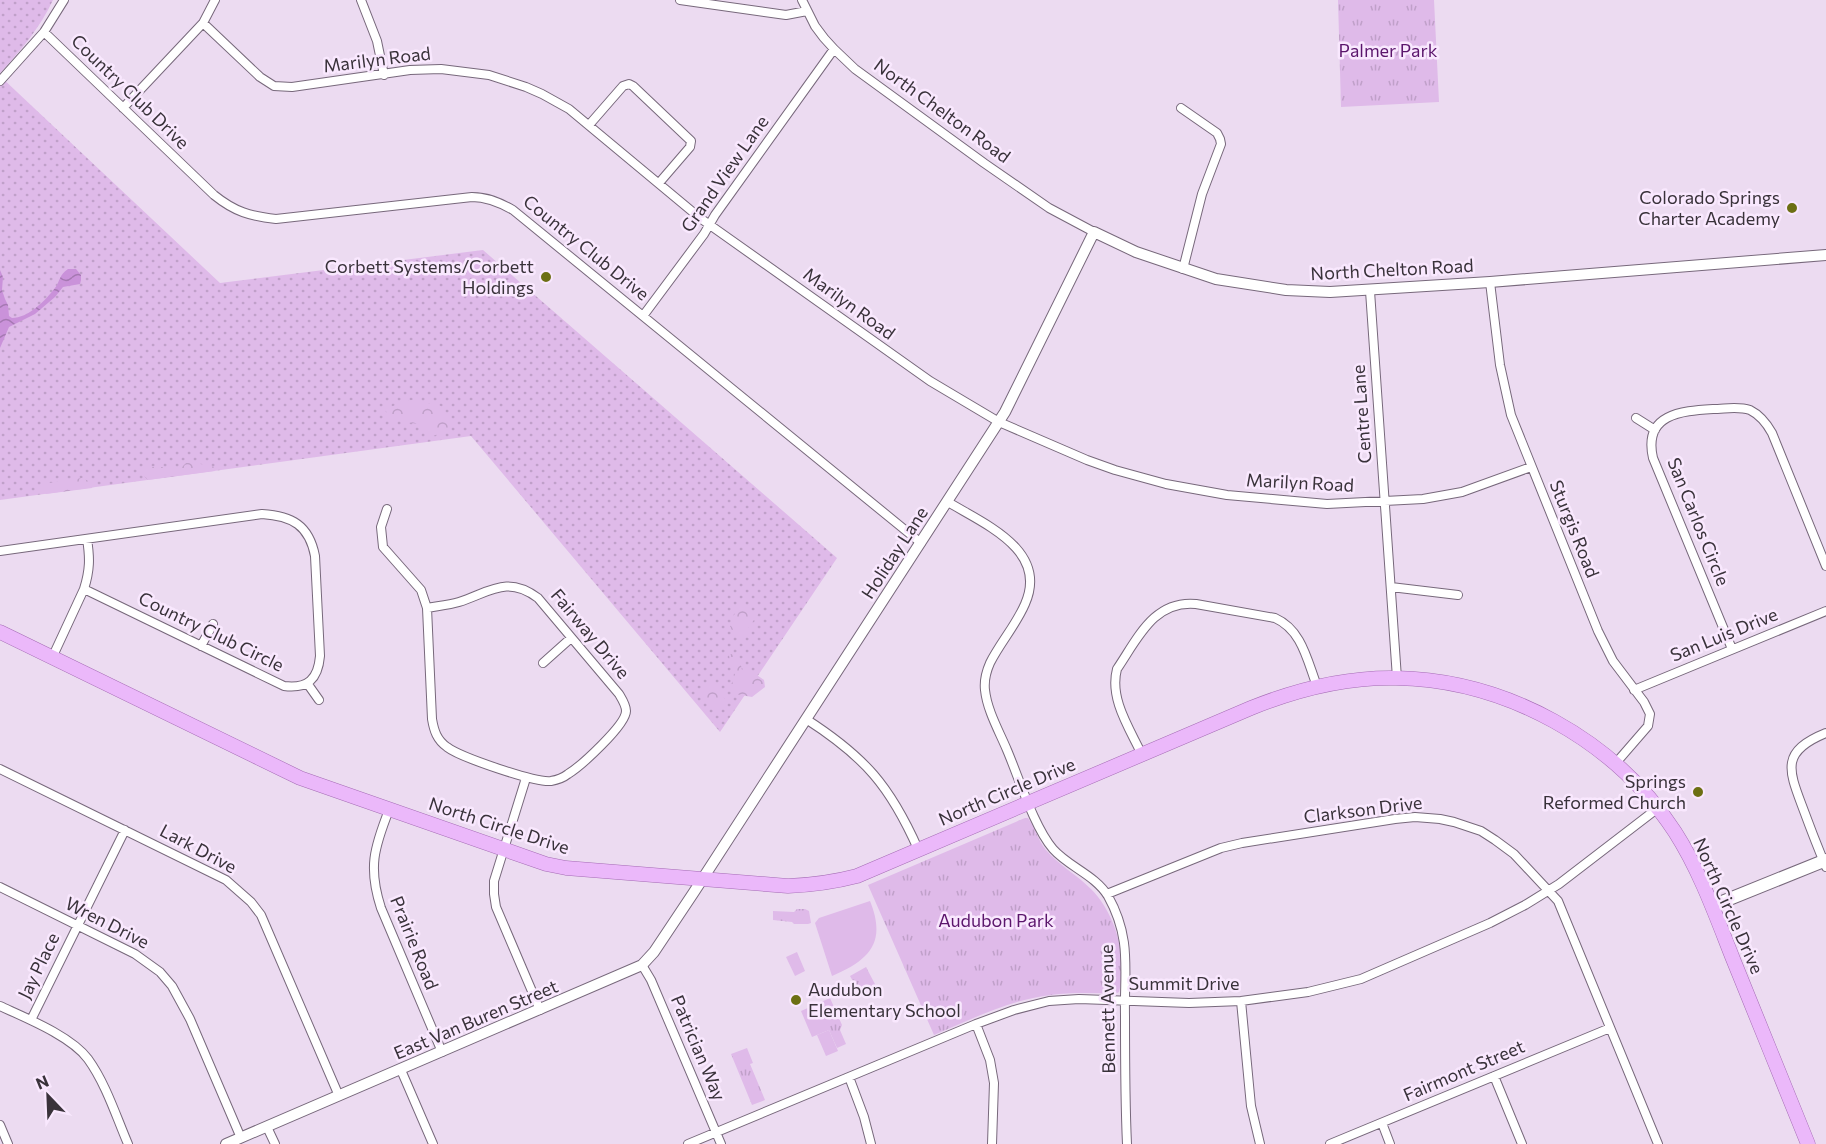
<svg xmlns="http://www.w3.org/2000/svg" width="1826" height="1144" font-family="Commissioner,sans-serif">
<defs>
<pattern id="grass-dots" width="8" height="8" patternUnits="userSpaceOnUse" patternTransform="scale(1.5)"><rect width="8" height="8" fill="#dfbae9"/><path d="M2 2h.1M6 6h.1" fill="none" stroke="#c0a0c9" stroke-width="1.8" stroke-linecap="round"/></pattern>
<pattern id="forest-crowns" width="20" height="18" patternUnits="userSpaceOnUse" patternTransform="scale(1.5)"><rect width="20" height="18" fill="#dfbae9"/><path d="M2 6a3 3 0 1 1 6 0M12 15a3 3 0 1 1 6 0" fill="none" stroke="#c0a0c9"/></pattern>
<pattern id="park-tufts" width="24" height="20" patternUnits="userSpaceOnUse" patternTransform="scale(1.5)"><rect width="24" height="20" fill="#dfbae9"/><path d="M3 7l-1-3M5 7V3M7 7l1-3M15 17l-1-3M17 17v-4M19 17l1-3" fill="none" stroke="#c0a0c9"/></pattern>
<pattern id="water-waves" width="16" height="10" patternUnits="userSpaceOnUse" patternTransform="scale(1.5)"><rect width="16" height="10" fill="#ca92da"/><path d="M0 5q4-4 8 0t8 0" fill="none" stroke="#a578b2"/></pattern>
</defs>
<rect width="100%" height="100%" fill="#ecdbf1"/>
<path fill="url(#grass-dots)" d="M0,0H53C40,28 21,50 0,73Z
M0,76L220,283L483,250L837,558L720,732L471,436L0,500Z"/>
<path fill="url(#forest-crowns)" d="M411,400L441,406L451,423L446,431L433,436L420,431L418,424L393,420L384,409Z
M186,463H194L213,466L215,471L148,480L142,474L143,467H182Z
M82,478L93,483L92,488L46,494L40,489L43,484Z
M741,605L758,614L743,636L735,637L730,626L734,615Z
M738,652L742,670L754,673L764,680L765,687L752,697L735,694L730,688L735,674L731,668L729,655Z
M712,684L726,700L724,706L718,708L706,702L702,695L704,687Z"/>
<path fill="url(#park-tufts)" d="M1338,0H1434L1439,102L1341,107Z
M1025,818H1028C1035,828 1038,840 1046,850C1059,865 1077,875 1091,889C1116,914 1128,958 1119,992L1115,994C1094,993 1072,992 1051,995C1009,1000 972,1019 934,1035L868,885Z
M797,909H805L809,911L811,923L808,924H794L792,922L773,920V911L794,912Z
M866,967L876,986L860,994L850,976Z
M830,998L842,1025L840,1030L846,1044L837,1048L829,1030L812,1037L801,1011Z
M747,1048L753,1063L750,1064L765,1100L752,1105L731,1054Z"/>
<path fill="#dfbae9" d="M870,901C887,943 869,960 832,976L815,923L819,918Z
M797,952L805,971L795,976L786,957Z
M829,1030L838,1051L826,1056L817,1035Z"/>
<path fill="url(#water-waves)" d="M68,269H76L81,275V280L80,284L63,287L55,297L35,314L9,327L0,348V270L3,277L2,290L5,299L8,305L9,316L12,318C28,318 45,301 55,288C60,281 59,275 68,269Z"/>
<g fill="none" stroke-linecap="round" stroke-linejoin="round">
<defs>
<path id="minor" d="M361,0L377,41L384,75
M680,0L786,15L807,11
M802,0L815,26L824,38L834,49L855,69L984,163L1049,208L1094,232
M203,23L260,77L274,86L292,87L410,70L441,69L489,75L526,87L542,94L569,109L700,218L930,381L999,422L1087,460L1115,470L1166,484L1227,495L1327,504L1423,499L1462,492L1531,467
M44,32L214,195C235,212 250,216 276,219L472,197C487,197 499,202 513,210L921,543
M0,81L44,32L64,0
M123,108L203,23L215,0
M1181,108L1217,133L1220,139L1221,144L1202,194L1183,269
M589,125L623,86L629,84L633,86L691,141L690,147L659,183
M1490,282L1500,365L1511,415L1598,631L1613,661L1644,702L1650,714L1648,726L1615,764
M1370,291L1397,678
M643,316L704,234L715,215L834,49
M1636,418L1655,430
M948,502C984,524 1049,550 1025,604C1016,625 1000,643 990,663C986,672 984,681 985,690C987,710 999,731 1007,750C1019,778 1034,827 1053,849C1069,867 1095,875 1108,896C1132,939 1124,970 1125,1016C1125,1059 1125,1101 1127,1144
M387,509L381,527L383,547L421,590L427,608L432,719C434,731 437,740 447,747C460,757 535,783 551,781C557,780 563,778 568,774C581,766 626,725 626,711C626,705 622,699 619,694L538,598C507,575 490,592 459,602C449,605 438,606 427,608
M0,551L262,514C292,516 309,525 315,556L320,656C318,679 308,689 284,686L84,589
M1391,587L1458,595
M201,646L213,624
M1732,649L1653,458C1643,414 1681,411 1713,409C1725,409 1738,406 1750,410C1760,415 1767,424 1772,433L1826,566
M52,658L84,589C90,570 90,558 87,539
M543,663L571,638
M307,683L319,700
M1634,690L1826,611
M806,719C865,757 890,786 918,849
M1826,733C1779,752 1789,771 1804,811C1811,830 1818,848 1826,867
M1142,755C1130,729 1109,699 1117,669C1138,638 1154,600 1196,604L1275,618C1302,630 1307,660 1317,686
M0,769L226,880L251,902L261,915L339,1096
M526,778L494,881V894L496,907L540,1010
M389,810C374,848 368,868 381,908L442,1052
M0,887L135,954L160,972L172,986L190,1019L241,1138
M1107,894L1221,848L1242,843L1395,819L1415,817L1440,819L1454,822L1481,831L1495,840L1514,854L1558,901L1658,1144
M642,965L651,980L721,1144
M1241,1001L1251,1106L1260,1144
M0,1006C26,1018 71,1036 88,1059C106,1084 116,1116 128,1144
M31,1020L125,830
M976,1024L990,1060L994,1083L992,1144
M401,1070L433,1144
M1494,1076L1522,1144
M849,1077L864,1117L871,1144
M1382,1123L1390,1144
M0,1125L8,1144
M267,1127L275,1144
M688,1144L976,1024L1014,1010L1049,1001L1079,999L1189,1003L1241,1001L1308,992L1361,979L1490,923L1525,905L1559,884L1658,808
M1330,1144L1610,1028"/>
<path id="tertiary" d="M226,1144L642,965L654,952L694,892L1005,412L1094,232L1136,252L1216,279L1286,290L1330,292L1490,282L1826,255"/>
<path id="secondary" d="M1712,906L1826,860"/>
<path id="primary" d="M0,632L300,778L546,864L566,868L788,886C812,885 834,882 857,876L1251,708C1298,689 1346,677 1396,678C1506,680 1615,740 1675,832C1700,871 1716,916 1733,959C1758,1021 1783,1082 1808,1144"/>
</defs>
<use href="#minor" stroke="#77687b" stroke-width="10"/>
<use href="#tertiary" stroke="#77687b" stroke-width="12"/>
<use href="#secondary" stroke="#77687b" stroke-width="14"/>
<use href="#primary" stroke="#a46bb4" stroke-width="15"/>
<use href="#minor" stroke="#fff" stroke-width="8"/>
<use href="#tertiary" stroke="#fff" stroke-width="10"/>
<use href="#secondary" stroke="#fff" stroke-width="12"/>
<use href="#primary" stroke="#ebb8fa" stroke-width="14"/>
</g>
<g fill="#6c6f13" stroke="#f9e8fe" stroke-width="2">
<circle cx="1792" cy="208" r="6"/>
<circle cx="546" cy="277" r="6"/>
<circle cx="1698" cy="792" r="6"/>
<circle cx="796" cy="1000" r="6"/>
</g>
<g text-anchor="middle" stroke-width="5" stroke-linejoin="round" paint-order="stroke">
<g font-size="18" fill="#5b156c" stroke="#f9e8fe">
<text x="1388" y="57">Palmer Park</text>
<text x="996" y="927">Audubon Park</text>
</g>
<g font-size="18" fill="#39323a" stroke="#f9e8fe">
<text transform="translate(377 60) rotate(-7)" y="6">Marilyn Road</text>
<text transform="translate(130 92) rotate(44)" y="6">Country Club Drive</text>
<text transform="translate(942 111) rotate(36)" y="6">North Chelton Road</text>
<text transform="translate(725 174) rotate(-55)" y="6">Grand View Lane</text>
<text transform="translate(586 248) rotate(39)" y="6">Country Club Drive</text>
<text transform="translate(1392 270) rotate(-3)" y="6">North Chelton Road</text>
<text transform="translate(849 304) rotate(36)" y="6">Marilyn Road</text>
<text transform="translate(1362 414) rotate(-94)" y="6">Centre Lane</text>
<text transform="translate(1300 483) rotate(3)" y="6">Marilyn Road</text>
<text transform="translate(1698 522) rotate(68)" y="6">San Carlos Circle</text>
<text transform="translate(1574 529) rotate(68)" y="6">Sturgis Road</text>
<text transform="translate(895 553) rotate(-57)" y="6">Holiday Lane</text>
<text transform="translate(211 632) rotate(26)" y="6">Country Club Circle</text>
<text transform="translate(590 634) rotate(50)" y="6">Fairway Drive</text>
<text transform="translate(1724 635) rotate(-22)" y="6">San Luis Drive</text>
<text transform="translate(1007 792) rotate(-23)" y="6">North Circle Drive</text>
<text transform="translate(1363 810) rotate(-7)" y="6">Clarkson Drive</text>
<text transform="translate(499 826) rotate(18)" y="6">North Circle Drive</text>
<text transform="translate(198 849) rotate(28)" y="6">Lark Drive</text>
<text transform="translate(1728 906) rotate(66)" y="6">North Circle Drive</text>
<text transform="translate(107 923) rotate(27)" y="6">Wren Drive</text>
<text transform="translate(414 943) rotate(68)" y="6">Prairie Road</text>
<text transform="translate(39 966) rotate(-64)" y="6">Jay Place</text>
<text x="1184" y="990">Summit Drive</text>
<text transform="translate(1108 1009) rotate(-91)" y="6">Bennett Avenue</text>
<text transform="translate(476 1020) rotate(-23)" y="6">East Van Buren Street</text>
<text transform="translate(698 1048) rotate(67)" y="6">Patrician Way</text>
<text transform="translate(1464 1071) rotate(-23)" y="6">Fairmont Street</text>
</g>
<g font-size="18" fill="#39323a" stroke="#f9e8fe" text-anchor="end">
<text x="1780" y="204">Colorado Springs<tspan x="1780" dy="21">Charter Academy</tspan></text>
<text x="534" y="273">Corbett Systems/Corbett<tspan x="534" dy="21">Holdings</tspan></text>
<text x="1686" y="788">Springs<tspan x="1686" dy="21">Reformed Church</tspan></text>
<text x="808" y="996" text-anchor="start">Audubon<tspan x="808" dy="21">Elementary School</tspan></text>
</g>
</g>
<g transform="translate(48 1096) rotate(337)" stroke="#f9e8fe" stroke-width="4.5" paint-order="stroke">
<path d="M0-4.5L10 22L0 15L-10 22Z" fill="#39323a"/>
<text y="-9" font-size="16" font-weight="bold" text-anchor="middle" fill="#39323a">N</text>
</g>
</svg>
